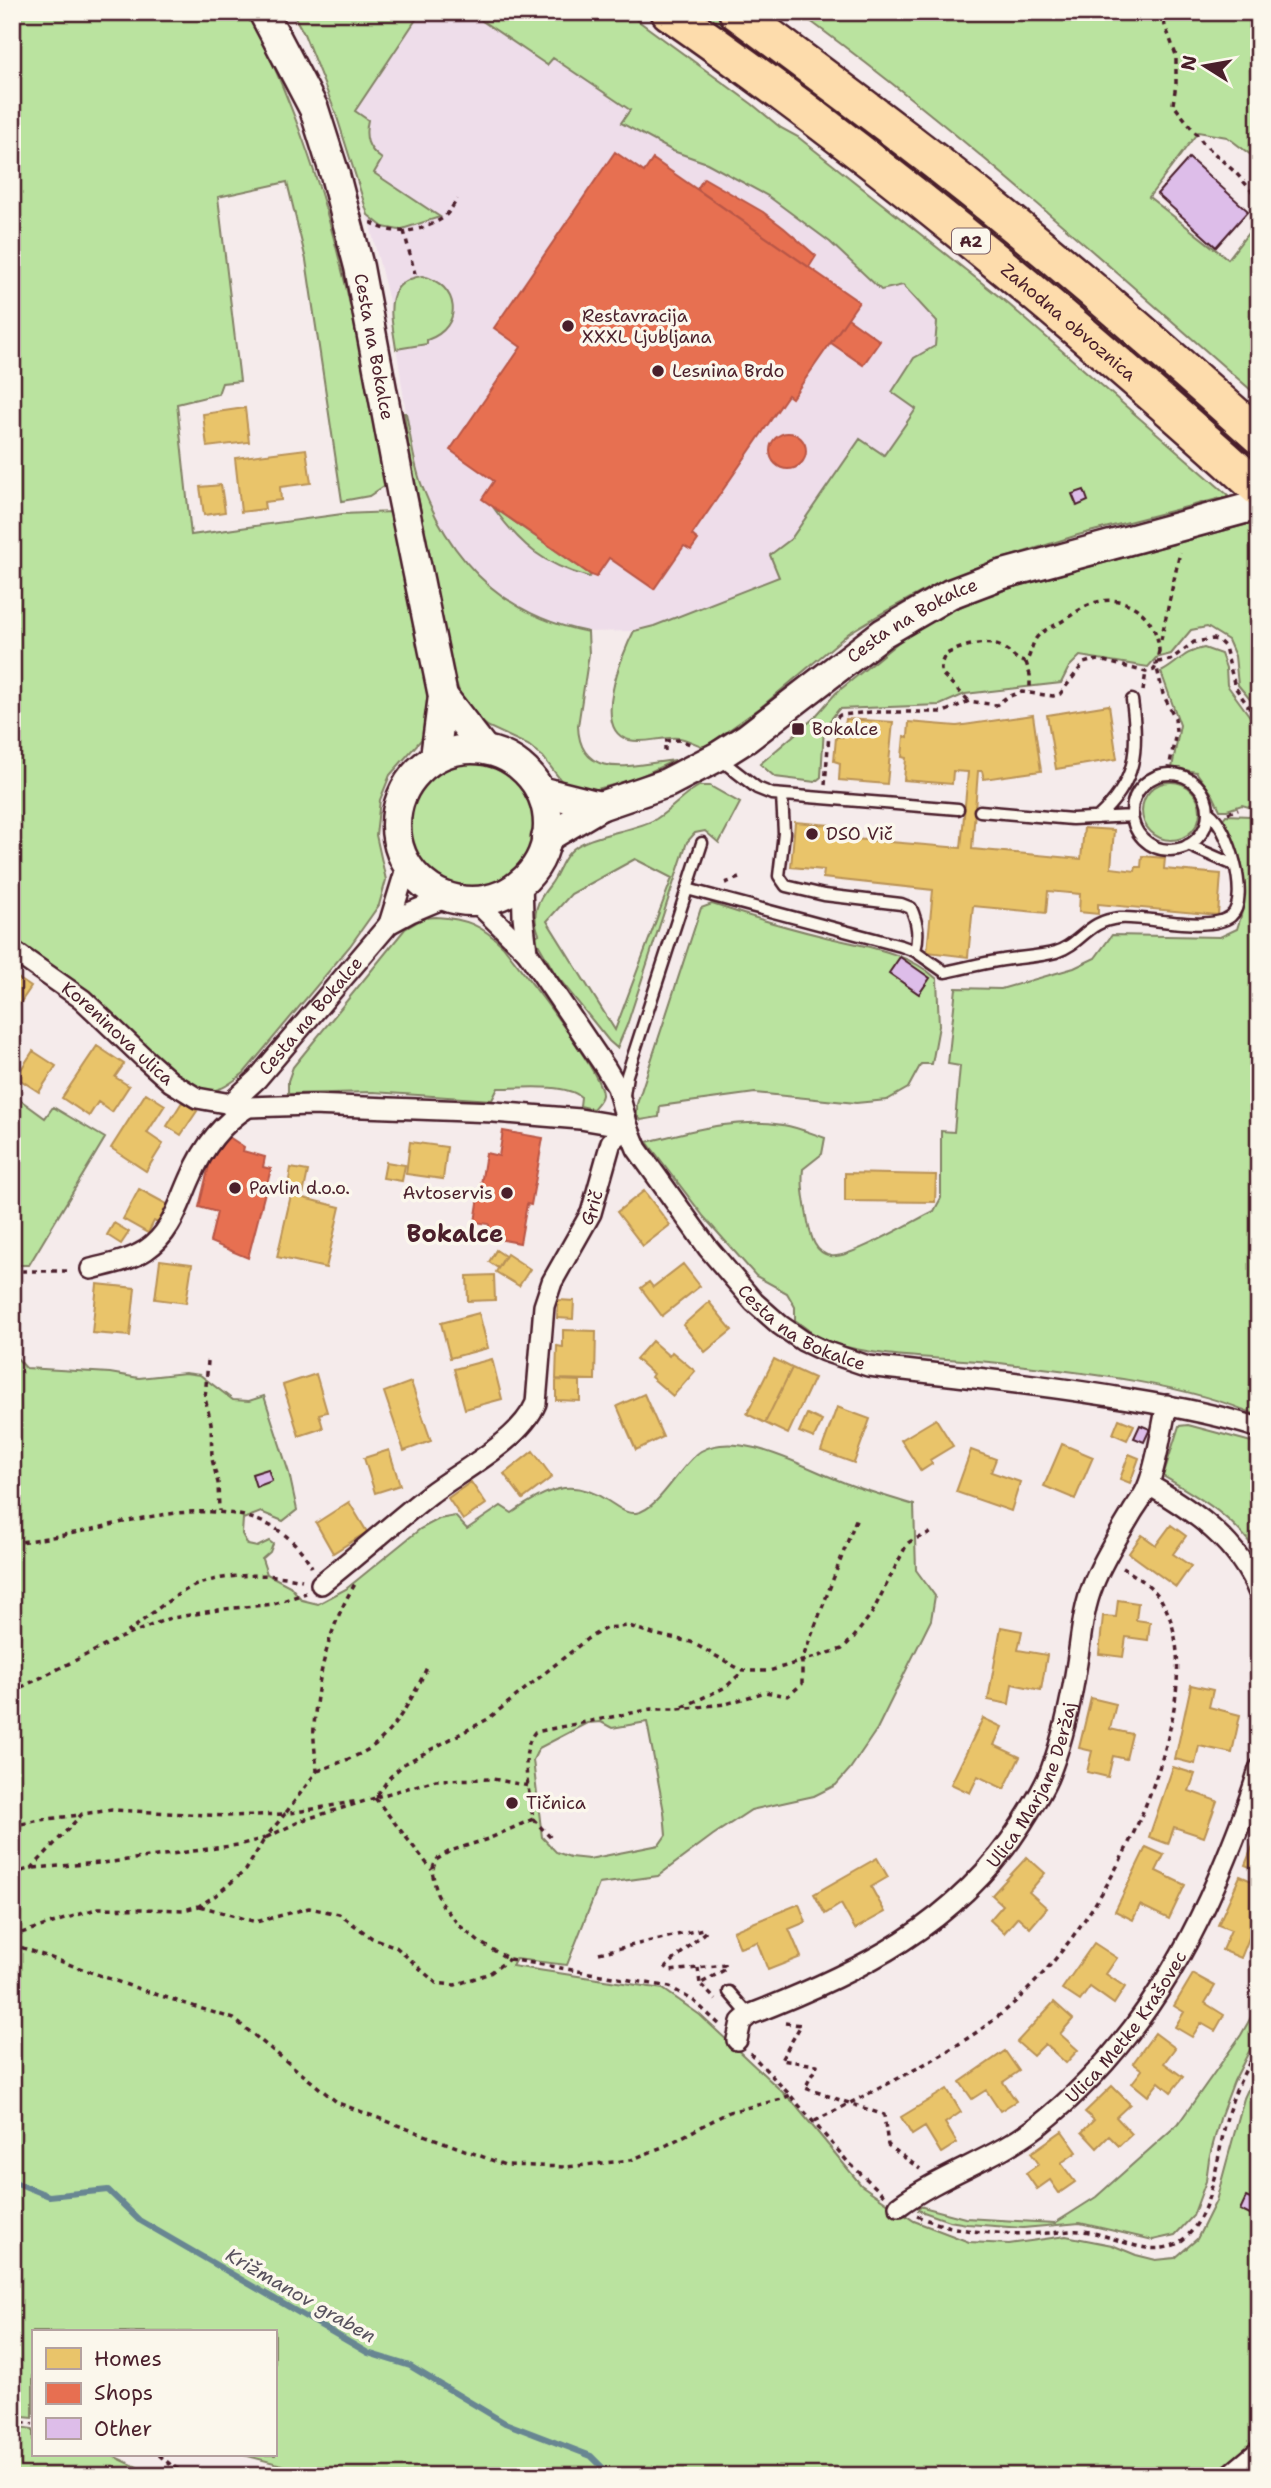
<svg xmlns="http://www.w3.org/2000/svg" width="1271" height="2488" font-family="'Shantell Sans',sans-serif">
<rect width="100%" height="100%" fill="#f5ebeb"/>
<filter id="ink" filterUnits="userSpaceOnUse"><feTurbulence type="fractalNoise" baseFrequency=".0143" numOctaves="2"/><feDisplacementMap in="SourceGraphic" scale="14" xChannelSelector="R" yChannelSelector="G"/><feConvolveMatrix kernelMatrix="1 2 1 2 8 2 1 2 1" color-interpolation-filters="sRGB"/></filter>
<g filter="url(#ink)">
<path fill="#eeddea" d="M421,12H469L547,65L552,57L630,111L622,124L673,151L707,163L768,196L830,242L881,290L903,285L937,322L934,351L916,409L884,455L860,439L791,539L770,555L779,577L654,626L634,631L588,632L545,621L505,599L471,569L445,533L421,484L406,413L390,305L365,206L336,114L354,111Z"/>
<path fill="#bae39f" stroke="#828165" stroke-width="2" fill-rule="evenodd" d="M12,12H246C266,45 281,82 295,118C341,236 362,361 387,484L369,496L342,501L306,260L287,182L218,197L240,381L222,383L218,394L177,404L191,535L342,514L393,512L434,716L421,740L390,775L380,800L376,835L386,880L379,905L350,946L244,1073C231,1083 219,1094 201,1090C173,1083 102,1005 75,983C55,967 34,953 12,941Z
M292,12H421L355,111L368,120C364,137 367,149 382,159L374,173L440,217L399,230L383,227L368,215L336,114L304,34Z
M469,12H626L752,104L781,128L798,137L1006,302L1229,496L1078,535L1002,559L933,586L884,612L849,633L760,708L705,747C696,745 688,739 679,738C663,736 646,744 629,740C591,730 622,654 634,631L654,626L779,577L770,555L791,539L860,439L884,455L916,409L892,392L914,358L935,346L937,322L903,285L881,290L830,242L768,196L707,163L673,151L621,123L630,110L553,58L547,65Z
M694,12H712L914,164L1170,375L1259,457V469Z
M798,12H1259V161L1227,137L1198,132L1149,197L1228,259L1259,219V397C1108,266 960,130 798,12Z
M422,276C459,284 465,327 427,340V344L396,349C392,319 380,282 422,276Z
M404,413H406C411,437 413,463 422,486C452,563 505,616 588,632L589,654L578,726C580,783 636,764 675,760L633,780L593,790L563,783L543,757L528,745L489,727L472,715L462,700L452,670L409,451Z
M493,507L591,575L589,577C544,565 520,545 493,507Z
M1252,523L1259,530V710L1238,685L1235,656L1228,640L1207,627L1191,630L1171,654L1156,658L1148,667L1080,656L1069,667L1061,683L965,694L940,705L839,709L824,728L821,777L815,782L775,777L760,764L814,718L836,693L901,640L929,622L970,602L1014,587Z
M1204,648L1221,654L1226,668L1227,685L1259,729V810L1242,805L1227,810H1220L1213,795L1196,772L1172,768L1180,725L1161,672C1179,663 1182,652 1204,648Z
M411 825a62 62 0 1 1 124 0a62 62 0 1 1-124 0Z
M1142 811a29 29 0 1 1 58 0a29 29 0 1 1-58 0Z
M699,786H710L740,803L719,843L705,831L695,833L687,842L627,1025L617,1048L609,1041L556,975L534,937L539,934C531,914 537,901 550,885C558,875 561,861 570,852C586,834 633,832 656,819C671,810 683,795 699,786ZM635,859L672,878L615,1030L547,921L571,894Z
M1226,815L1250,816L1256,821L1255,831L1259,833V1416C1185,1383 1080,1372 999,1363C944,1357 884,1359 831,1343C818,1339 806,1328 795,1320V1307L787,1293L756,1276L704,1217L647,1142C691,1131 737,1117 783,1125C797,1127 811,1133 825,1138L822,1154L803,1169C801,1187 805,1204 808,1222C811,1236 814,1253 831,1256C848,1260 915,1220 934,1211L941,1198V1131L954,1132L960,1066L948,1064L956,988L1001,989L1074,968L1095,958L1112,935L1220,937L1237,929C1252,888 1243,856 1223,819Z
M712,904C748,916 785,927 822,936C861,946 906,950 937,979L939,1026L932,1064H921L908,1088L887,1100L856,1103L755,1093L660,1106L659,1117L641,1120L637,1116V1104L701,908Z
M436,917C467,919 481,925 503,946C521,970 603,1072 602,1095C601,1101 597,1104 593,1109L580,1106L581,1097C565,1083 519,1088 498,1088L492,1100L373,1092L288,1094V1081L293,1067L405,929L424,918Z
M12,1094L45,1118L53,1107L105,1138L29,1265H12Z
M12,1330L17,1358L26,1368L110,1373L139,1378L185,1373L200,1375L233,1400L249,1401L264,1396L289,1473L297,1510L283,1521L261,1512L243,1519L242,1534L248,1545L257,1547L269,1541L273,1544L270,1552L262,1559L267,1574L290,1586L302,1600L318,1604L346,1589L420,1529L439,1519L455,1516L467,1529L501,1506L512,1513C545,1490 571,1476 608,1501C618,1507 625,1514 636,1513C660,1509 680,1464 701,1451C740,1428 810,1471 848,1484C870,1492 892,1498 914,1505L916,1570L935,1596L931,1620L877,1729L850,1769L836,1785L814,1796L751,1810L713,1835L658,1876L599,1884L567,1965L516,1959L512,1966L663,1989L700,2015L792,2101L861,2185L914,2221L969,2242L1009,2244L1066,2236L1112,2245L1136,2255L1156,2260L1175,2258L1197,2239L1216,2201L1244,2098L1259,2065V2442L1218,2476H323L244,2455H275V2332H33V2418L12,2416ZM601,1722L612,1728L647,1722L664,1812L666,1835L659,1845L589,1859L570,1857L556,1852L542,1837L533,1760L539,1748L587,1723Z
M1188,1425L1259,1444V1556C1236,1518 1200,1498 1163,1476L1179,1426Z
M1259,2003V2032L1234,2081L1221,2115L1209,2159L1206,2181L1193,2216L1175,2235L1153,2240L1080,2223L1023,2228L967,2224L949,2221L918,2210L919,2206L965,2218L1055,2223L1096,2197L1178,2124L1241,2035Z
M12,2426L33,2429V2455H111L137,2467L134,2476H12Z"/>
<path fill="#e9c46a" stroke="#b99257" stroke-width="2" d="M245,408L249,442L207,447L203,414Z
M306,449L311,483L280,487L281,500L264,502L265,509L241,512L235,458Z
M221,485L225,512L204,515L200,487Z
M1109,705L1117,759L1056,769L1047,715Z
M1033,715L1041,771L984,779L982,771H978L972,849L1081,859L1084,828L1114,830L1111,868L1135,871L1136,867H1141L1142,856L1165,858L1164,869L1221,874L1218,915L1098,904V914L1079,912L1080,894L1048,891L1046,913L973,906L968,957L927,952L933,890L823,878L824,870L791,867L795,822L830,825L831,837L961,848L968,772L953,771L952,784L904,780L906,758L902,757L904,736L908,737L909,722L957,726Z
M846,719L893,722L887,784L839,780L840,763L834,761L836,737H843Z
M12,974L31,987L12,1015Z
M97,1046L124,1064L115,1077L129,1086L112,1112L98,1102L89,1116L62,1098Z
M33,1051L56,1066L39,1092L16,1077Z
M146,1093L165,1105L147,1133L163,1144L146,1171L111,1148Z
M182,1102L197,1111L181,1135L167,1126Z
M410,1142L447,1147L443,1179L406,1174Z
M386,1162L405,1165L402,1181L383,1178Z
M291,1168L308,1171L303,1195L287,1192Z
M845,1173L936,1175L935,1202L845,1201Z
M139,1189L174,1208L164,1226L154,1221L148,1233L123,1219Z
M644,1191L670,1225L643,1246L617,1212Z
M291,1195L340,1207L326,1268L277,1257Z
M114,1223L129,1232L121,1244L107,1235Z
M496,1250L505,1256L498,1268L489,1262Z
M507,1254L530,1269L519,1286L496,1272Z
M160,1260L192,1264L186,1303L155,1299Z
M683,1264L700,1286L662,1316L641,1288L649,1282L653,1287Z
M494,1275L495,1300L468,1301L467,1276Z
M97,1284L135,1288L130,1336L92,1333Z
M558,1300L574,1301L573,1319L557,1318Z
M709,1302L732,1330L705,1352L683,1325Z
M479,1313L488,1348L450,1358L441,1323Z
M563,1330L596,1331L595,1380L556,1379L557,1346L563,1347Z
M652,1341L669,1356L672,1352L695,1371L673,1396L651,1377L653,1374L636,1359Z
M492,1359L502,1399L465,1409L454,1369Z
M774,1359L792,1368L765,1423L747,1414Z
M792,1368L814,1378L788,1434L765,1423Z
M316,1374L327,1412L319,1414L323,1428L299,1436L283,1385Z
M556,1380L580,1381V1401L556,1400Z
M411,1382L431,1441L404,1451L384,1392Z
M644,1394L663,1437L636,1450L617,1406Z
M837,1407L870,1419L854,1463L821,1451Z
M807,1414L822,1421L814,1438L799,1432Z
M936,1419L953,1446L930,1460L932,1464L921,1471L901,1440Z
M1119,1419L1134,1425L1127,1440L1113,1434Z
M1062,1444L1093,1457L1075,1499L1044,1486Z
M389,1450L400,1485L375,1493L364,1458Z
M971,1450L996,1459L991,1472L1020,1482L1011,1511L956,1492Z
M533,1451L552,1477L523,1499L504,1474Z
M1129,1454L1139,1458L1130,1483L1120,1479Z
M471,1482L486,1504L463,1520L448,1498Z
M349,1502L367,1532L333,1553L316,1523Z
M1171,1525L1186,1536L1173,1554L1191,1566L1176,1587L1129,1553L1142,1535L1156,1545Z
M1118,1600L1138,1603L1136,1620L1150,1622L1148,1640L1126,1637L1123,1657L1099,1654L1103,1616L1116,1617Z
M1001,1627L1022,1631L1018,1650L1047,1655L1041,1690L1012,1684L1009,1704L988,1700Z
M1191,1685L1213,1690L1209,1707L1240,1715L1232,1753L1199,1746L1195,1764L1175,1759Z
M1091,1698L1116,1704L1110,1729L1132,1734L1126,1759L1113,1756L1108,1777L1087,1772L1092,1751L1079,1748Z
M983,1718L1002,1727L994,1745L1020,1757L1004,1789L978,1776L970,1793L951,1784Z
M1173,1767L1195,1774L1189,1791L1217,1801L1204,1837L1174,1827L1168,1844L1149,1837Z
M1259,1831V1871L1245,1865Z
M1146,1847L1164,1855L1156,1871L1185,1885L1169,1919L1140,1905L1133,1920L1115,1911Z
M1027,1857L1045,1873L1029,1892L1047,1908L1030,1928L1018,1917L1004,1933L990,1920L1003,1905L992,1895Z
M877,1858L888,1877L871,1887L885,1912L855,1929L841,1904L825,1914L814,1894Z
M1240,1876L1259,1884V1895L1253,1909L1259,1912V1943L1249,1938L1241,1958L1222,1950L1231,1930L1218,1925Z
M799,1904L806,1922L789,1929L801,1957L768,1970L757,1942L740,1948L733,1931Z
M1094,1943L1117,1958L1106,1974L1125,1987L1114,2004L1090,1987L1080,2001L1062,1989Z
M1193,1974L1215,1986L1205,2003L1224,2015L1215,2031L1201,2023L1192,2037L1175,2027L1184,2012L1174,2006Z
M1054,2002L1073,2019L1060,2034L1078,2050L1066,2063L1045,2044L1033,2056L1017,2042Z
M1155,2033L1175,2048L1164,2063L1183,2077L1171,2092L1159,2082L1148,2096L1132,2083L1142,2070L1133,2063Z
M1005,2051L1019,2071L1003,2082L1016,2101L1000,2111L986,2090L972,2099L960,2082Z
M1112,2086L1130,2104L1116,2117L1132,2134L1119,2146L1109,2136L1097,2148L1082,2132L1094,2120L1085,2112Z
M947,2089L961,2112L945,2123L957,2143L941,2153L925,2127L912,2135L901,2117Z
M1062,2131L1077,2152L1061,2163L1075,2182L1059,2193L1050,2180L1037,2189L1026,2173L1039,2164L1031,2153Z"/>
<path fill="#e76f51" stroke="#b85746" stroke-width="2" d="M615,152L644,172L653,159L859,302L792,398L788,395L692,535L698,540L691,550L684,546L654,589L609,558L596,577L591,575L482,499L494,481L450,450L521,347L494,328Z
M704,178L763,212L784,228L816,256L809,267L697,189Z
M848,318L880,341L863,365L831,343Z
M770 451a18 18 0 1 1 36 0a18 18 0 1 1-36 0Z
M503,1131L543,1138L531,1205L527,1204L520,1243L487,1237L489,1224L475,1222L486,1153L499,1156Z
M226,1135L244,1147L243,1151L265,1157L263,1167L271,1169L248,1258L210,1242L217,1212L199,1207L214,1145Z"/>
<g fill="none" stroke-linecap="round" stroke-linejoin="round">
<path stroke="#678692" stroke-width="6" d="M12,2181L49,2196L108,2190L139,2220L368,2353L410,2366L505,2423L591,2456L611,2476"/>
</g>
<path fill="#ddbde9" stroke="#4a1f2b" stroke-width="2" d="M1189,158L1248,211L1216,247L1157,194Z
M1084,490L1088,501L1077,506L1072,494Z
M900,957L930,978L919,994L889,973Z
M1140,1425L1150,1429L1144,1442L1134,1438Z
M268,1469L272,1481L256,1487L252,1474Z
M1246,2197L1259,2203L1256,2218L1240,2210Z"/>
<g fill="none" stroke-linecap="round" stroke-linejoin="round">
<defs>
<path id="lane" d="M721,760L757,788L772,794L958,809
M1132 812a38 38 0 1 1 76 0a38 38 0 1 1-76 0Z
M782,795L784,833L779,876L786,886L824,895L901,904L911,908C918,924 919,935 915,951
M980,811L1072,819L1133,816
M1097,818C1137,782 1139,750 1132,700
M1188,845L1234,865
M687,889L901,946L915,951L945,972C964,968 983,963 1003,960C1020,957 1039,957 1056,952C1083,943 1086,921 1120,918C1148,916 1210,933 1231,916C1251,899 1228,825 1209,813
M624,1095L627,1075L702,843
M729,1992L749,2015"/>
<g id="street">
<path d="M522,881L523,916L527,952"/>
<path id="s1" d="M475,901L527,952L605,1067L617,1087L628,1127L637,1149L708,1248L754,1302L780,1325L803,1341L824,1351L868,1366C955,1376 1041,1384 1128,1399C1172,1406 1217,1414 1259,1428"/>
<path d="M389,924L407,865"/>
<path id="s2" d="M12,950L82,999L144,1058L171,1082L197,1098L248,1107L311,1105L494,1112L580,1119L628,1127"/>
<path id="s3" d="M229,1105L257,1079L389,924L411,912L447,897"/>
<path d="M91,1269C110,1264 129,1261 146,1250C172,1233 179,1203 191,1177C203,1148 221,1124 248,1107"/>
<path d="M1149,1485C1194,1511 1239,1542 1259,1593"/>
<path id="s4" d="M321,1584C358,1555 393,1523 430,1494C463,1469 520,1441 536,1403L544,1306L552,1282L591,1213L611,1142L628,1127"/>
<path id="s5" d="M737,2040L741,2022L749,2015C858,1973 958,1924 1022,1823C1033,1805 1046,1786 1052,1767C1064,1735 1071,1701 1076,1669C1081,1641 1082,1612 1093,1585C1103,1559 1119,1535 1133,1511C1139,1502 1146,1493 1149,1483C1158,1458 1161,1431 1167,1405"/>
<path id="s6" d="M899,2206C942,2174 995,2159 1038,2126C1126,2056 1184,1963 1226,1859C1238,1830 1250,1800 1259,1769"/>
<path d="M1229,2476L1259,2451"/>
</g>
<g id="secondary">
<path id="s7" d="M263,12L314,109L335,175L359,267L402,496L443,696L435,757"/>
<path d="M443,696L484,749"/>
<circle cx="472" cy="825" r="76"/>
<path d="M540,791L600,806"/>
<path id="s8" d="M546,838L600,806L667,783L717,757L747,738L883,633L950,594L1000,575L1259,505"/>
</g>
<g id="highway">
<path id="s9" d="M669,12C877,157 1071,319 1259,489"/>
<path d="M737,12C793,54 850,96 906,139C1028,232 1145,334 1259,436"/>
</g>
</defs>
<use href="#lane" stroke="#4a1f2b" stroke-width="15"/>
<use href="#street" stroke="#4a1f2b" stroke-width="24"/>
<use href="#secondary" stroke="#4a1f2b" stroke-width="33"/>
<use href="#highway" stroke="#4a1f2b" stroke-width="40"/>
<path stroke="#4a1f2b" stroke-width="3.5" stroke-dasharray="5 5" stroke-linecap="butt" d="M1160,12L1176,55V84L1173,104L1205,145L1236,173L1259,199
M371,222C392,237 422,232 443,218C449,213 453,206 457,199
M404,231L415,274
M1259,282L1251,247L1259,211
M1161,640L1180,552
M1159,651L1156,664L1163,694L1175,718L1176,732L1168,774
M1026,662L1030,675V692
M1143,691L1146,672
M968,700L941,673V664L945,655C961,646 990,637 1006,650C1014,655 1016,661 1026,662C1031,655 1031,645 1037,637C1044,629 1055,626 1064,620C1076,613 1084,605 1097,602C1130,593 1159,620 1159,652
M665,751V741L680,740L690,744
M825,785L829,734L834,720L840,715L871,712H944L969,701L996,705L1007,697L1022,692L1053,696L1060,694L1084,663L1091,661L1100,660L1146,672L1154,670L1158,662L1170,660L1194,642L1213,639L1219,641L1225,647L1235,687L1259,722
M1228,813L1238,809
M725,883L739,878
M12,1271H71
M208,1361L205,1398L211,1423L212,1459L218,1483L219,1511
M12,1543C42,1539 73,1534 102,1527C172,1510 270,1491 312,1567
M127,1633C148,1617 174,1593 199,1584C230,1573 271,1573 302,1580
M12,1692L120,1638L167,1619L224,1609L274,1604L306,1593
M683,1707L726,1687L743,1671
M318,1771C337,1763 362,1756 377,1743C398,1725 417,1690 428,1665
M376,1797L436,1780L493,1779L529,1786
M375,1798L432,1870
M533,1819L552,1839
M12,1826L40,1820L80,1815
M34,1868L112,1862L238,1845L265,1838L285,1814L358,1801
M12,1874L32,1868L82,1814L112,1810L227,1816L285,1814L317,1771C316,1757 313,1741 314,1727C317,1678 329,1626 355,1584
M200,1906L256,1922L309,1908L339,1914L372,1938L396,1947L436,1983L455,1985L490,1973L509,1959
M12,1936L99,1908L184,1910L199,1906L216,1895L246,1870L265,1838L303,1820L375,1798L390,1777L404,1764L488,1719L587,1639L606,1628L629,1626L653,1634L691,1642L743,1671H769L842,1649L854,1637L872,1613L907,1544C915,1536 925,1538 933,1531
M12,1944L130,1986L234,2019L338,2103L505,2165L567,2167L631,2160L667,2145L729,2112L782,2099L790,2095
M599,1953L703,1929L705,1932L666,1967L670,1971L725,1965L726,1969L700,1984L716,2000
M698,1968L700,1984
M785,2023L801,2025L781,2060L817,2065L805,2088L884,2115L888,2145L920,2169
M719,2024L694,2001L670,1987L509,1959L479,1942L459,1925L443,1906L437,1894L432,1871L436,1860L450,1851L488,1839L533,1819C530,1793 518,1753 535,1732L652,1709H678L726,1704L765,1692L788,1696L802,1684V1660L857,1517
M750,2053L790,2095L848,2162L884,2195
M815,2121C874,2090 937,2062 991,2022C1031,1992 1066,1949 1093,1907C1139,1838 1211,1676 1160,1598C1151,1585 1136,1576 1123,1568
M917,2216C958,2234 1004,2235 1048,2233C1058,2233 1069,2230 1080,2231C1107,2232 1135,2252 1163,2248C1216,2240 1216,2146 1230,2107C1237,2085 1248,2065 1259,2044
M12,2421L33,2424
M159,2455L172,2466L196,2476"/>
<use href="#lane" stroke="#fbf7ec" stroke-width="10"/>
<use href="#street" stroke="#fbf7ec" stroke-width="19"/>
<use href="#secondary" stroke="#fbf7ec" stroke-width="28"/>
<use href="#highway" stroke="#fddcac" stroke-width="35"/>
</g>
</g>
<g fill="#4a1f2b" stroke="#fbf7ec" stroke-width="2.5">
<circle cx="568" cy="326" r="7"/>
<circle cx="658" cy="371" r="7"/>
<rect x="791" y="722" width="14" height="14" rx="3.5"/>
<circle cx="812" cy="834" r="7"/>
<circle cx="235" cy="1188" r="7"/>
<circle cx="507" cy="1193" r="7"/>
<circle cx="512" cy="1803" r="7"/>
</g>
<g text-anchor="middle" stroke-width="7" stroke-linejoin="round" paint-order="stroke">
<rect fill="#fbf7ec" stroke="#7f6065" stroke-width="2" x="952" y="228.5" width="38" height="25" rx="5"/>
<g font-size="16" font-weight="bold" fill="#4a1f2b">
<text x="971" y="247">A2</text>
</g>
<g font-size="18" fill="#4a1f2b" stroke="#fbf7ec" text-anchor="start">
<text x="582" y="322">Restavracija<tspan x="582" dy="21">XXXL Ljubljana</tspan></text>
<text x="672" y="377">Lesnina Brdo</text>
<text x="812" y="735">Bokalce</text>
<text x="826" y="840">DSO Vič</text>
<text x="249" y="1194">Pavlin d.o.o.</text>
<text x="493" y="1199" text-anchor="end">Avtoservis</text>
<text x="526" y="1809">Tičnica</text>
</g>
<g font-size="18" fill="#4a1f2b" stroke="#fbf7ec">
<text dy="6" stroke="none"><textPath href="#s9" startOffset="506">Zahodna obvoznica</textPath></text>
<text dy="6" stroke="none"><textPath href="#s7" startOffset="355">Cesta na Bokalce</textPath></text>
<text dy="6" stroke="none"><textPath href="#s8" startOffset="429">Cesta na Bokalce</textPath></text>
<text dy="6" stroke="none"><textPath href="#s3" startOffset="121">Cesta na Bokalce</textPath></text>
<text dy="6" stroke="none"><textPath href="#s2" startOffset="135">Koreninova ulica</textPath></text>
<text dy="6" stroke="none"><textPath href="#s4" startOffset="490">Grič</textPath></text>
<text dy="6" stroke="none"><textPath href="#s1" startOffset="548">Cesta na Bokalce</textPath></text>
<text dy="6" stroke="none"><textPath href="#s5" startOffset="408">Ulica Marjane Deržaj</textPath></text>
<text dy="6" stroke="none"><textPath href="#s6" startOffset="294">Ulica Metke Krašovec</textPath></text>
</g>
<g font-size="19" font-style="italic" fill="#58525e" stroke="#fbf7ec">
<text transform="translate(301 2295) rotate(30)" y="7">Križmanov graben</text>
</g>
<g font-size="24" font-weight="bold" fill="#4a1f2b" stroke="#fbf7ec">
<text x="455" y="1242">Bokalce</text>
</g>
</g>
<rect width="1271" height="2488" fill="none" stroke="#fbf7ec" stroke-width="42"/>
<rect x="21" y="21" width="1229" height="2446" fill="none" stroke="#4a1f2b" stroke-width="2.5" filter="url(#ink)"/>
<rect x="32" y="2330" width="245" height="126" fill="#fbf7ec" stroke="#b4a19f" stroke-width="2"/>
<rect x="46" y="2348" width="35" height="21" fill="#e9c46a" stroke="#b4a19f" stroke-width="2"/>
<text x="94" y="2366" font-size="21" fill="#4a1f2b">Homes</text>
<rect x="46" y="2383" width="35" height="21" fill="#e76f51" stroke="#b4a19f" stroke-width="2"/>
<text x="94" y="2400" font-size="21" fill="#4a1f2b">Shops</text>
<rect x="46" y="2418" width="35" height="21" fill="#ddbde9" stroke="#b4a19f" stroke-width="2"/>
<text x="94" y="2436" font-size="21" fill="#4a1f2b">Other</text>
<g transform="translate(1205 66) rotate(281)" stroke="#fbf7ec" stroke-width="5" paint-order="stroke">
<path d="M0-5L12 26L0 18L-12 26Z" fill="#4a1f2b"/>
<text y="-10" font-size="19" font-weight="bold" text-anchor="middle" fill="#4a1f2b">N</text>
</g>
</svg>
